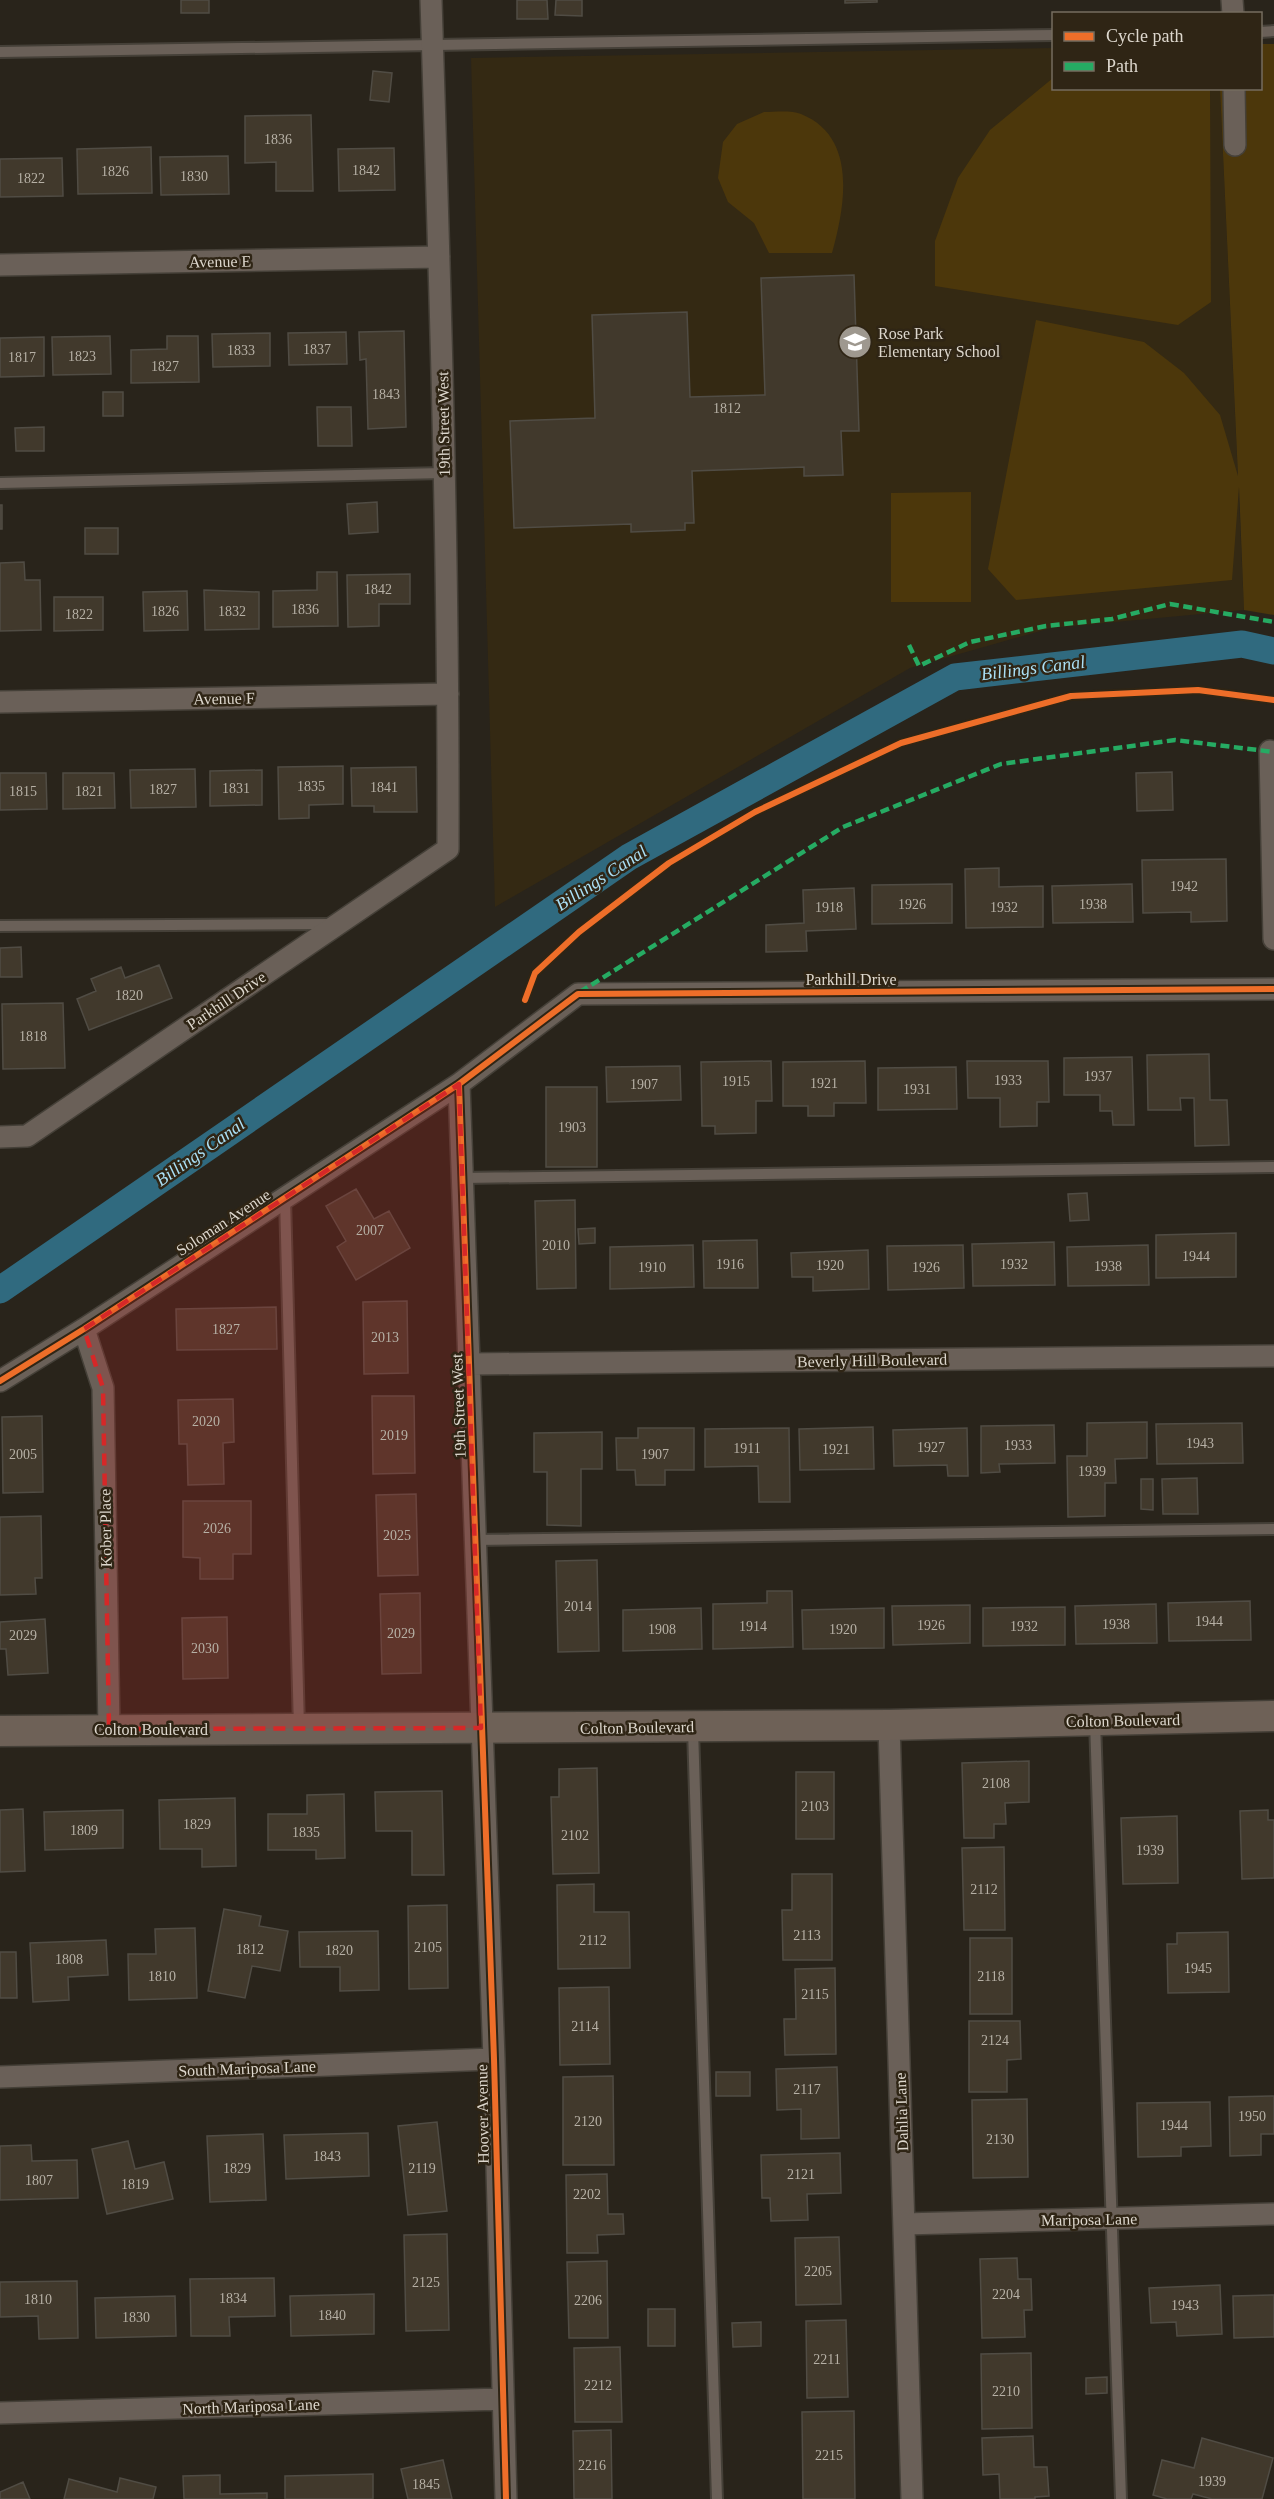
<svg xmlns="http://www.w3.org/2000/svg" width="1274" height="2499" font-family="'Times New Roman',serif">
<rect width="100%" height="100%" fill="#29241b"/>
<path fill="#342913" d="M1053,48L1054,88L1220,89L1244,610L1051,628L910,668L495,907L471,58Z"/>
<path fill="#4c370b" d="M1261,44H1274V615L1244,610L1239,487L1232,580L1016,600L988,569L1036,320L1144,342L1184,373L1220,415L1238,476L1220,89L1260,88Z
M1053,78L1054,88L1210,89L1211,302L1178,325L935,286V241L958,178L990,130Z
M764,112C775,112 791,110 801,114C858,137 845,206 832,253H769L754,223L728,202L718,178L723,142L737,124Z
M971,492V602H891V493Z"/>
<g fill="none" stroke-linecap="round" stroke-linejoin="round">
<path stroke="#306a7f" stroke-width="27" d="M0,1290L629,857L955,677L1242,644L1274,651"/>
</g>
<path fill="#41392c" stroke="#504c44" stroke-width="1.5" d="M181,0H209V13H181Z
M517,0H547L548,19H517Z
M556,0H582V16L555,15Z
M845,0H877V2L845,3Z
M373,71L392,73L389,102L370,100Z
M311,115L313,191H276V162L245,163V116Z
M151,147L152,193L78,194L77,149Z
M394,148L395,190L339,191L338,149Z
M228,156L229,194L161,195L160,157Z
M62,158L63,196L0,197V159Z
M854,275L859,431H841L843,475L804,476V467L692,471L694,523H685V530L631,532V524L514,528L510,421L595,418L592,315L687,312L690,397L765,395L761,278Z
M404,331L406,427L368,429L366,359L360,360L359,332Z
M346,332L347,364L289,365L288,333Z
M270,333V366L213,367L212,334Z
M110,336L111,374L53,375L52,337Z
M167,336H198L199,382L131,383V350L167,349Z
M44,337V376L0,377V338Z
M103,392H123V416H103Z
M317,407H351L352,446H318Z
M44,427V451H16L15,428Z
M377,502L378,532L349,534L347,504Z
M0,505H2V529H0Z
M85,528H118V554H85Z
M24,562L25,580H40L41,630L0,631V563Z
M317,572H337L338,626L273,627V591L317,590Z
M410,574V604H379V626L348,627L347,575Z
M204,590L259,592V629L205,630Z
M187,591L188,630L144,631L143,592Z
M54,597H103V630L54,631Z
M343,766V804L309,805V818L279,819L278,767Z
M416,767L417,812H374V806H352L351,768Z
M195,769L196,807L131,808L130,770Z
M262,770V805L210,806V771Z
M1172,772L1173,810L1137,811L1136,773Z
M0,773H46L47,809L0,810Z
M63,773H114L115,808L63,809Z
M1226,859L1227,921L1191,922V912L1143,913L1142,860Z
M999,868V887L1043,886V927L966,928L965,869Z
M952,884V923L872,924V885Z
M1132,884L1133,922L1053,923L1052,886Z
M854,888L856,929L806,931L807,951L766,952V925L804,923L803,890Z
M21,947L22,977H0V948Z
M159,965L172,998L89,1030L77,999L96,991L91,979L121,967L125,978Z
M63,1003L65,1068L3,1069L2,1004Z
M1209,1054L1210,1100H1227L1229,1145L1195,1146L1194,1098H1180L1181,1110H1148L1147,1055Z
M1132,1057L1134,1125H1113L1112,1111H1100V1095H1064V1058Z
M771,1061L772,1101H756V1133L715,1134V1126H702L701,1062Z
M865,1061L866,1103H834V1116H808V1106H783V1062Z
M967,1061H1048L1049,1102H1037V1126L1000,1127V1098H968Z
M680,1066L681,1100L607,1102L606,1067Z
M956,1067L957,1109L878,1110V1068Z
M546,1087H597V1167H546Z
M356,1189L374,1219L389,1211L410,1248L356,1280L337,1247L346,1241L326,1206Z
M1087,1193L1089,1220L1070,1221L1068,1194Z
M575,1200L576,1288L537,1289L535,1201Z
M595,1228V1243L579,1244L578,1229Z
M1236,1233V1277L1156,1278V1235Z
M757,1240L758,1288H704L703,1241Z
M1054,1242L1055,1285L973,1286L972,1244Z
M693,1245L694,1287L610,1289V1247Z
M963,1245L964,1288L888,1290L887,1246Z
M1148,1245L1149,1285L1068,1286L1067,1247Z
M868,1250L869,1289L813,1291V1277H792L791,1253Z
M407,1301L408,1373L364,1374L363,1302Z
M276,1307L277,1349L177,1350L176,1309Z
M372,1396H414L415,1473L373,1474Z
M233,1399L234,1442L223,1443L224,1484L188,1485L187,1444H179L178,1400Z
M42,1416L43,1492L3,1493L2,1417Z
M1147,1422V1458L1115,1459L1116,1483H1105V1516L1068,1517L1067,1456H1087V1423Z
M1242,1423L1243,1463L1157,1464L1156,1424Z
M1054,1425L1055,1463L999,1464L1000,1472L981,1473V1426Z
M873,1427L874,1469L800,1470L799,1429Z
M638,1428H694V1470H665V1485H636L635,1470H617L616,1438H638Z
M789,1428L790,1502H759L758,1466L705,1467V1429Z
M967,1428L968,1476H948L947,1465L894,1466L893,1430Z
M602,1432V1469H581V1526L547,1525V1472H534V1433Z
M1197,1478L1198,1514H1163L1162,1479Z
M1141,1479H1153V1510L1141,1509Z
M416,1494L418,1575L378,1576L376,1495Z
M183,1501H251V1554H233V1579H200V1558L183,1557Z
M41,1516L42,1578H35L36,1594L0,1595V1517Z
M597,1560L599,1651L558,1652L556,1561Z
M767,1591H792L793,1647L713,1649V1604L767,1603Z
M420,1593L421,1673L382,1674L380,1594Z
M1250,1601L1251,1640L1169,1641L1168,1603Z
M1156,1604L1157,1643L1076,1644L1075,1606Z
M970,1605V1643L893,1645L892,1606Z
M1065,1607V1645L983,1646V1608Z
M701,1608L702,1649L623,1651V1610Z
M884,1608V1648L803,1649L802,1610Z
M227,1617L228,1678L183,1679L182,1618Z
M45,1619L48,1673L8,1675L6,1649H0V1622Z
M1029,1761V1802L1005,1803L1006,1824H994V1838H964L962,1763Z
M597,1768L599,1873L553,1874L551,1797H559V1769Z
M796,1772H834V1839H796Z
M442,1791L444,1875H412V1831H376L375,1792Z
M344,1794L345,1858L316,1859V1850H268V1814H307V1795Z
M235,1798L236,1866L202,1867V1849H160L159,1800Z
M23,1809L25,1871L0,1872V1810Z
M123,1810V1848L45,1850L44,1812Z
M1268,1810V1820H1274V1878L1242,1879L1240,1811Z
M1177,1816L1178,1883L1123,1884L1121,1818Z
M1004,1847L1005,1930H964L962,1848Z
M792,1874H832V1960H783L782,1910H792Z
M594,1884V1912H629L630,1968L558,1969L557,1885Z
M447,1905L448,1988L409,1989L408,1906Z
M224,1909L261,1916L259,1926L288,1931L280,1971L252,1966L245,1998L208,1991Z
M195,1928L197,1998L129,2000L128,1954H156L155,1929Z
M378,1931L379,1990L340,1991V1967H300L299,1932Z
M1228,1932L1229,1992L1168,1993L1167,1944H1177V1933Z
M970,1938H1012V2014H970Z
M106,1940L108,1975L68,1977L69,2000L33,2002L30,1943Z
M0,1952H16L17,1998H0Z
M835,1968L836,2054L785,2055L784,2019H796L795,1969Z
M609,1987L610,2064L560,2065L559,1988Z
M969,2021H1020L1021,2059L1007,2060V2092H969Z
M837,2067L839,2138L801,2139V2109L777,2110L776,2069Z
M716,2072H750V2096H716Z
M613,2076L614,2165H563V2077Z
M1274,2096V2134H1261V2155L1230,2156L1229,2097Z
M1027,2099L1028,2177L973,2178L972,2100Z
M1210,2102L1211,2146L1181,2147V2156L1138,2157L1137,2103Z
M437,2122L447,2211L408,2215L398,2126Z
M368,2133L369,2176L286,2179L284,2135Z
M263,2134L266,2200L210,2202L207,2136Z
M128,2141L135,2169L164,2162L173,2199L107,2214L92,2149Z
M31,2145L32,2161L77,2160L78,2198L0,2200V2146Z
M840,2153L841,2193L807,2194L808,2220L771,2221L770,2198H762L761,2155Z
M607,2174L608,2214H623L624,2234L597,2235L598,2253H567L566,2175Z
M447,2234L449,2330L406,2331L404,2235Z
M839,2237L841,2304L796,2305L795,2238Z
M1017,2258L1018,2279H1031L1032,2310H1024L1025,2337L982,2338L980,2259Z
M607,2261L608,2338H569L567,2262Z
M274,2278L275,2316L229,2317L230,2336H191L190,2279Z
M77,2281L78,2338L39,2339L38,2316L0,2317V2282Z
M1220,2285L1222,2334L1177,2336L1176,2322L1151,2323L1149,2288Z
M374,2294V2334L291,2336L290,2296Z
M1274,2295V2337L1234,2338L1233,2296Z
M175,2296L176,2336L96,2338L95,2298Z
M648,2309H675V2346H648Z
M846,2320L848,2397L807,2398L806,2321Z
M761,2322V2346L733,2347L732,2323Z
M620,2347L622,2422H575L574,2348Z
M1031,2353L1032,2428L982,2429L981,2354Z
M1107,2377V2393L1086,2394V2378Z
M854,2411L855,2499H803L802,2412Z
M611,2430L612,2499H574L573,2431Z
M1033,2436L1034,2467H1047L1049,2496L1035,2497V2499H1000L999,2474L983,2475L982,2438Z
M1202,2438L1273,2458L1262,2499H1212L1193,2494L1191,2499H1167L1153,2495L1162,2460L1194,2468Z
M443,2460L452,2499H408L401,2469Z
M373,2474V2499H285V2476Z
M220,2475V2494L267,2493V2499H184L183,2476Z
M120,2478L156,2487L153,2499H64L69,2479L117,2492Z
M23,2482L30,2499H0V2492Z"/>
<g fill="none" stroke-linecap="round" stroke-linejoin="round">
<defs>
<path id="lane" d="M1260,32L1274,31
M0,52L1054,35
M0,483L444,473
M0,926L333,924
M463,1178L1274,1167
M285,1198L299,1728
M475,1540L1274,1529
M1095,1721L1121,2499
M693,1729L717,2499"/>
<path id="street" d="M1232,0L1233,14
M1234,88L1235,145
M0,265L439,257
M0,702L448,694
M1270,751L1274,939
M459,1084L494,2059L506,2499
M0,1137L27,1136L448,849C449,566 440,283 431,0
M84,1329L103,1388L109,1729
M471,1364L1274,1356
M0,1381L84,1329L459,1084L578,994L1274,989
M889,1725L912,2499
M0,2077L494,2059
M904,2224L1274,2214
M0,2413L502,2399"/>
<path id="secondary" d="M0,1731L889,1725L1274,1716"/>
</defs>
<use href="#lane" stroke="#454038" stroke-width="14"/>
<use href="#street" stroke="#454038" stroke-width="24"/>
<use href="#secondary" stroke="#454038" stroke-width="33"/>
<use href="#lane" stroke="#6a6058" stroke-width="10"/>
<use href="#street" stroke="#6a6058" stroke-width="21"/>
<use href="#secondary" stroke="#6e6157" stroke-width="30"/>
<path stroke="#26ab63" stroke-width="4.5" stroke-dasharray="9 4.5" stroke-linecap="butt" d="M909,645L919,666L970,642L1046,626L1112,619L1170,604L1274,622
M580,992L843,827L1001,764L1175,740L1274,752"/>
<defs>
<path id="cycleway" d="M525,1000L535,973L579,932L669,863L755,812L901,743L1071,696L1198,690L1274,700
M459,1084L494,2059L506,2499
M0,1381L84,1329L459,1084L578,994L1274,989"/>
</defs>
<use href="#cycleway" stroke="#2f2515" stroke-width="10"/>
<use href="#cycleway" stroke="#ee6e29" stroke-width="6"/>
</g>
<path fill="#d62828" fill-opacity="0.2" stroke="#d62828" stroke-width="4.5" stroke-dasharray="12 8" stroke-linejoin="round" d="M459,1084L481,1728L109,1729L103,1388L84,1329Z"/>
<defs>
<symbol id="school-disc" viewBox="-11 -11 22 22"><circle r="9.5" fill="#9e988f" stroke="#2f2515"/><path d="M0-5L7-2L0 1L-7-2ZM-4 1L0 2.5L4 1V4Q0 6-4 4Z" fill="#fff"/></symbol>
</defs>
<g fill-rule="evenodd">
<use href="#school-disc" x="836" y="323" width="38" height="38"/>
</g>
<g text-anchor="middle" stroke-width="5" stroke-linejoin="round" paint-order="stroke">
<g font-size="14" fill="#b6b0a5">
<text x="278" y="144">1836</text>
<text x="366" y="175">1842</text>
<text x="115" y="176">1826</text>
<text x="194" y="181">1830</text>
<text x="31" y="183">1822</text>
<text x="317" y="354">1837</text>
<text x="241" y="355">1833</text>
<text x="82" y="361">1823</text>
<text x="22" y="362">1817</text>
<text x="165" y="371">1827</text>
<text x="386" y="399">1843</text>
<text x="727" y="413">1812</text>
<text x="378" y="594">1842</text>
<text x="305" y="614">1836</text>
<text x="165" y="616">1826</text>
<text x="232" y="616">1832</text>
<text x="79" y="619">1822</text>
<text x="311" y="791">1835</text>
<text x="384" y="792">1841</text>
<text x="236" y="793">1831</text>
<text x="163" y="794">1827</text>
<text x="23" y="796">1815</text>
<text x="89" y="796">1821</text>
<text x="1184" y="891">1942</text>
<text x="912" y="909">1926</text>
<text x="1093" y="909">1938</text>
<text x="829" y="912">1918</text>
<text x="1004" y="912">1932</text>
<text x="129" y="1000">1820</text>
<text x="33" y="1041">1818</text>
<text x="1098" y="1081">1937</text>
<text x="1008" y="1085">1933</text>
<text x="736" y="1086">1915</text>
<text x="824" y="1088">1921</text>
<text x="644" y="1089">1907</text>
<text x="917" y="1094">1931</text>
<text x="572" y="1132">1903</text>
<text x="370" y="1235">2007</text>
<text x="556" y="1250">2010</text>
<text x="1196" y="1261">1944</text>
<text x="730" y="1269">1916</text>
<text x="1014" y="1269">1932</text>
<text x="830" y="1270">1920</text>
<text x="1108" y="1271">1938</text>
<text x="652" y="1272">1910</text>
<text x="926" y="1272">1926</text>
<text x="226" y="1334">1827</text>
<text x="385" y="1342">2013</text>
<text x="206" y="1426">2020</text>
<text x="394" y="1440">2019</text>
<text x="1200" y="1448">1943</text>
<text x="1018" y="1450">1933</text>
<text x="931" y="1452">1927</text>
<text x="747" y="1453">1911</text>
<text x="836" y="1454">1921</text>
<text x="23" y="1459">2005</text>
<text x="655" y="1459">1907</text>
<text x="1092" y="1476">1939</text>
<text x="217" y="1533">2026</text>
<text x="397" y="1540">2025</text>
<text x="578" y="1611">2014</text>
<text x="1209" y="1626">1944</text>
<text x="1116" y="1629">1938</text>
<text x="931" y="1630">1926</text>
<text x="753" y="1631">1914</text>
<text x="1024" y="1631">1932</text>
<text x="662" y="1634">1908</text>
<text x="843" y="1634">1920</text>
<text x="401" y="1638">2029</text>
<text x="23" y="1640">2029</text>
<text x="205" y="1653">2030</text>
<text x="996" y="1788">2108</text>
<text x="815" y="1811">2103</text>
<text x="197" y="1829">1829</text>
<text x="84" y="1835">1809</text>
<text x="306" y="1837">1835</text>
<text x="575" y="1840">2102</text>
<text x="1150" y="1855">1939</text>
<text x="984" y="1894">2112</text>
<text x="807" y="1940">2113</text>
<text x="593" y="1945">2112</text>
<text x="428" y="1952">2105</text>
<text x="250" y="1954">1812</text>
<text x="339" y="1955">1820</text>
<text x="69" y="1964">1808</text>
<text x="1198" y="1973">1945</text>
<text x="162" y="1981">1810</text>
<text x="991" y="1981">2118</text>
<text x="815" y="1999">2115</text>
<text x="585" y="2031">2114</text>
<text x="995" y="2045">2124</text>
<text x="807" y="2094">2117</text>
<text x="1252" y="2121">1950</text>
<text x="588" y="2126">2120</text>
<text x="1174" y="2130">1944</text>
<text x="1000" y="2144">2130</text>
<text x="327" y="2161">1843</text>
<text x="237" y="2173">1829</text>
<text x="422" y="2173">2119</text>
<text x="801" y="2179">2121</text>
<text x="39" y="2185">1807</text>
<text x="135" y="2189">1819</text>
<text x="587" y="2199">2202</text>
<text x="818" y="2276">2205</text>
<text x="426" y="2287">2125</text>
<text x="1006" y="2299">2204</text>
<text x="233" y="2303">1834</text>
<text x="38" y="2304">1810</text>
<text x="588" y="2305">2206</text>
<text x="1185" y="2310">1943</text>
<text x="332" y="2320">1840</text>
<text x="136" y="2322">1830</text>
<text x="827" y="2364">2211</text>
<text x="598" y="2390">2212</text>
<text x="1006" y="2396">2210</text>
<text x="829" y="2460">2215</text>
<text x="592" y="2470">2216</text>
<text x="1212" y="2486">1939</text>
<text x="426" y="2489">1845</text>
</g>
<g font-size="16" fill="#ddd7cd" stroke="#2f2515">
<text transform="translate(220 261) rotate(-1)" y="6">Avenue E</text>
<text transform="translate(443 424) rotate(-91)" y="6">19th Street West</text>
<text transform="translate(224 698) rotate(-1)" y="6">Avenue F</text>
<text x="851" y="985">Parkhill Drive</text>
<text transform="translate(226 1000) rotate(-34)" y="6">Parkhill Drive</text>
<text transform="translate(223 1222) rotate(-33)" y="6">Soloman Avenue</text>
<text transform="translate(872 1360) rotate(-1)" y="6">Beverly Hill Boulevard</text>
<text transform="translate(458 1406) rotate(-92)" y="6">19th Street West</text>
<text transform="translate(105 1528) rotate(-91)" y="6">Kober Place</text>
<text transform="translate(1123 1720) rotate(-1)" y="6">Colton Boulevard</text>
<text transform="translate(637 1727) rotate(-1)" y="6">Colton Boulevard</text>
<text x="151" y="1735">Colton Boulevard</text>
<text transform="translate(247 2068) rotate(-2)" y="6">South Mariposa Lane</text>
<text transform="translate(901 2112) rotate(-92)" y="6">Dahlia Lane</text>
<text transform="translate(482 2114) rotate(-91)" y="6">Hoover Avenue</text>
<text transform="translate(1089 2219) rotate(-1)" y="6">Mariposa Lane</text>
<text transform="translate(251 2406) rotate(-2)" y="6">North Mariposa Lane</text>
</g>
<g font-size="16" fill="#ddd7cd" stroke="#2f2515" text-anchor="start">
<text x="878" y="339">Rose Park<tspan x="878" dy="18">Elementary School</tspan></text>
</g>
<g font-size="18" font-style="italic" fill="#aadff5" stroke="#2f2515">
<text transform="translate(1033 668) rotate(-7)" y="6">Billings Canal</text>
<text transform="translate(601 878) rotate(-33)" y="6">Billings Canal</text>
<text transform="translate(200 1152) rotate(-35)" y="6">Billings Canal</text>
</g>
</g>
<rect x="1052" y="12" width="210" height="78" fill="#2f2515" stroke="#756c5f" stroke-width="1.5"/>
<rect x="1064" y="32" width="30" height="9" fill="#ee6e29" stroke="#756c5f" stroke-width="1.5"/>
<text x="1106" y="42" font-size="18" fill="#ddd7cd">Cycle path</text>
<rect x="1064" y="62" width="30" height="9" fill="#26ab63" stroke="#756c5f" stroke-width="1.5"/>
<text x="1106" y="72" font-size="18" fill="#ddd7cd">Path</text>
</svg>
